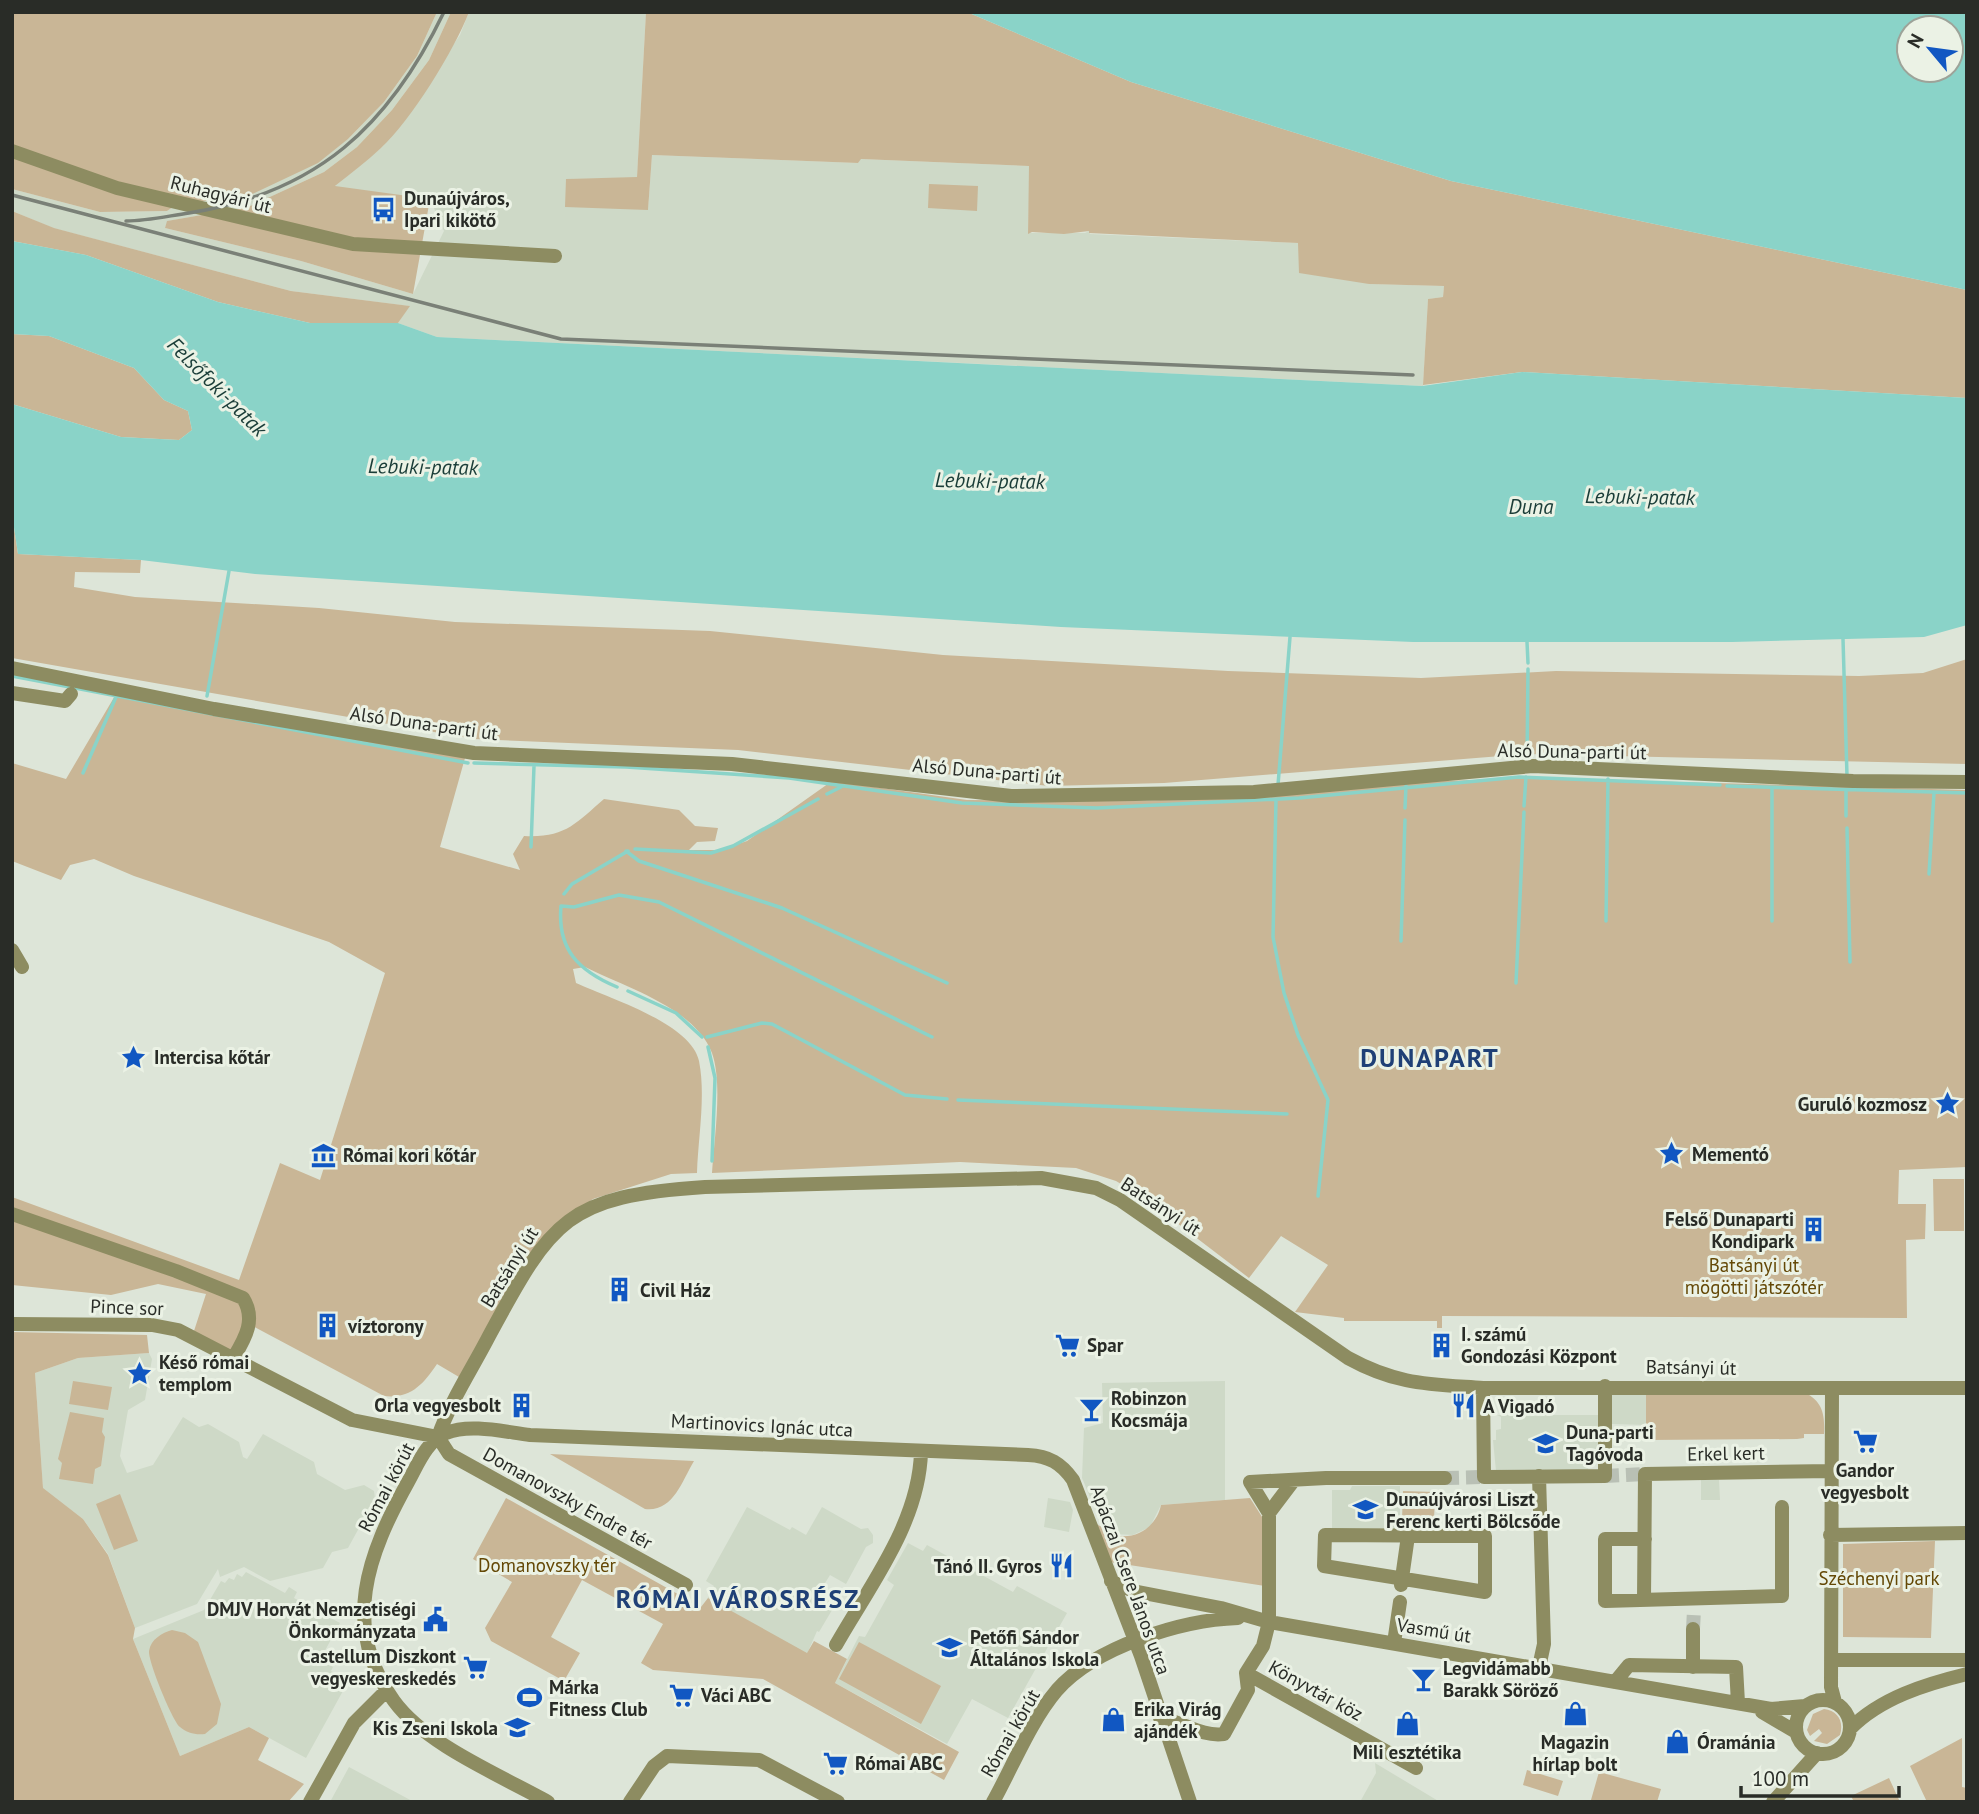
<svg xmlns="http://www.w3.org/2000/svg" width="1979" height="1814" font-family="'PT Sans',sans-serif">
<rect width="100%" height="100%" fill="#dde5d8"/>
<path fill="#ced9c7" d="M437,12H451L429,60L392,110L357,147L324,172L248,207L168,221L165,228L301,261L413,294L444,231L430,199L334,187L383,146L460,35L469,12H646L637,178L566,179L648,210L652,155L858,163L860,159L1030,166L1028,233H1085L1089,231L1090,234L1298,243L1369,284L1444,286L1443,297L1428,299L1423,386L437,337L398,323L409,306L291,291L53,228L12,211V189L100,212L167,211L179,203L348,139L384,102L417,56Z
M149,1353L152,1359L145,1400L128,1410L120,1456L127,1473L153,1465L183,1417L199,1427L208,1424L239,1442L243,1457L247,1459L263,1434L314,1462L317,1474L345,1490L364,1485L374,1491L375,1499L348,1548L332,1552L323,1568L270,1581L244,1567L220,1577L218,1569L197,1604L135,1628L108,1554L83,1519L43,1489L35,1373L78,1358Z
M1225,1381V1500L1161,1505L1150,1527L1133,1535L1114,1534L1103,1528L1082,1478L1084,1428L1103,1423L1102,1383Z
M1612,1392H1646V1425L1612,1424Z
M1497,1415H1599L1598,1458L1591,1460L1587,1472L1496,1471L1493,1440H1496V1430L1501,1429V1417Z
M1701,1480H1719L1720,1500H1701Z
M1352,1486H1400V1531L1332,1533V1490H1350Z
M1048,1498L1070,1502L1073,1510L1069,1532L1044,1527Z
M747,1507L790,1530L792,1527L806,1535L822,1507L861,1529L868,1528L873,1535V1543L866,1547L846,1584L830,1575L825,1583L819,1596L835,1605L819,1632L817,1631L807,1654L708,1598L714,1586L706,1581Z
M908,1543L923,1551L927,1545L1013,1592L1017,1586L1067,1613L1008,1718L972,1699L947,1744L835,1683L859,1636L865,1637L894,1585L887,1580Z
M246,1572L285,1593L289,1587L297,1592L294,1598L340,1623L321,1658L333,1667L331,1671L349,1680L306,1758L249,1727L180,1756L133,1639L204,1610L221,1581L225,1583L229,1578L234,1580L237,1574L242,1577Z
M1375,1763L1440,1802H1360L1376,1773Z
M349,1767L414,1802H330Z"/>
<path fill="#c9b696" d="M12,12H437L417,56L384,102L348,139L318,163L244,198L179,203L167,211L100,212L12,189Z
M451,12H469C454,51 411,120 381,148C366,162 350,174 335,186L430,199L413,294L301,261L165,228L167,221L248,207L324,172L357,147L392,110L429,60Z
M646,12H967L1131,82L1451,181L1967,290V398L1522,372L1423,385L1428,299L1443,297L1444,286L1369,284L1299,273L1298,243L1089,233V231L1064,234L1032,232L1028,234L1029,166L861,159L858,163L652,155L648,210L565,207L566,179L637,177Z
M929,184L978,186L977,211L928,208Z
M12,211L54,228L291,291L410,306L398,323H310L218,302L86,255L12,241Z
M12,334L49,336L134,368L164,400L188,411L192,430L179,440L121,437L12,404Z
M12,514L18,554L141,560L140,573L75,572L74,587L135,597L319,608L455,622L710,631L943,655L1228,671L1421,678L1556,671L1859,676L1923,673L1967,659V764L1526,754L1164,783L1049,786L738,750L474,739L12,658Z
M116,694L465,758L440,847L520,870L513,854L524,836C565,838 575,824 604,799L679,810L695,826L718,828L715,841L697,842L689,850H720L747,841L832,781L967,800L1148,801L1384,783L1532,778L1967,790V1167L1899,1170L1898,1204H1926L1925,1239L1906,1240L1907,1318L1442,1316V1328H1437V1321H1344V1318L1295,1312L1328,1265L1281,1236L1249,1278L1143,1197L1116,1181L1076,1168L960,1162L712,1173C714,1140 723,1084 712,1053C695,1008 625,987 585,967L573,969L576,983C608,998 691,1023 699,1061C706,1096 698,1138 697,1173L671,1174L593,1199L552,1228L459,1377L437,1364C423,1385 410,1399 384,1396L249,1324L232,1352L194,1331L206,1294L158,1284L111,1295L12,1285V1197L239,1280L280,1163L320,1180L385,973L329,942L134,876L94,859L70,865L61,880L12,861V763L66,779Z
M1933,1179H1964V1231H1934Z
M12,1332L147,1335L149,1353L78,1358L35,1373L43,1488L83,1519L108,1555L135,1628L133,1639L180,1756L249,1727L269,1738L258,1760L304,1784L288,1802H12Z
M73,1381L112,1387L108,1410L69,1404Z
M1646,1392L1805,1393C1823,1401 1825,1416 1824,1434H1804V1438L1797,1439L1646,1440Z
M70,1412L104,1418L102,1432L105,1437L101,1466L95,1469L93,1484L59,1479L62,1463L58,1459Z
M550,1454L694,1461C681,1483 673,1512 645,1509Z
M1403,1491L1435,1492L1434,1521L1402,1520Z
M120,1494L138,1541L114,1550L96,1504Z
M506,1498L701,1607L708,1598L807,1653L814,1641L847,1659L835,1683L959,1752L944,1780L763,1679L653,1670L641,1663L663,1624L582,1580L551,1637L580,1653L564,1681L491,1641L485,1628L512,1582L473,1559Z
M1250,1498L1264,1520L1265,1586L1110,1562L1096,1524C1102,1526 1107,1532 1114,1535C1136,1541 1157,1526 1161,1505Z
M1935,1541L1931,1638L1843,1637V1544Z
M172,1630L185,1633L198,1642L221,1704L217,1724L205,1734C195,1735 187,1733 180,1727C172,1720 148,1661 149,1651C151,1639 162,1633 172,1630Z
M859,1642L941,1686L921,1724L839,1679Z
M1824,1709C1838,1711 1844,1721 1840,1735L1827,1744L1814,1741L1822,1733L1819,1729L1810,1736L1807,1730L1813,1714Z
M1962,1738V1787L1967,1788V1802H1927L1910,1766Z
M1527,1770L1563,1781L1558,1796L1523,1785Z
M1599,1772L1661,1789L1657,1802L1591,1800Z
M1889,1778L1900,1802H1854L1851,1796Z"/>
<path fill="#8ad3c8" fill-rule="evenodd" d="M967,12H1967V290L1451,181L1131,82ZM1909,28H1951V70H1909Z
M12,241L86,255L218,302L310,323H398L437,337L1422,386L1522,372L1967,398V625L1924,637L1732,642H1413L1061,627L255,574L141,560L18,554L12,514V404L121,437L179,440L192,430L188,411L164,400L134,368L49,336L12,334Z"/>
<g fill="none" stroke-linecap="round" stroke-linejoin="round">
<path stroke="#8ad3c8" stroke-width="3.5" d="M1843,639L1847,776
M1527,642L1528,663
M12,676L468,763
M207,696L229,571
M1527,762L1528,669
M474,763L626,767L789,778L962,803L1097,808L1299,798L1519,777L1720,785
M83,773L116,697
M1278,785L1290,637
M1727,786L1967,793
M1846,791V816
M827,794L841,787
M1276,800L1273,937L1284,993L1298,1035L1328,1100L1318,1196
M1524,806L1526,777
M1405,808L1406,786
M1847,828L1850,962
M531,847L534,766
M635,849L711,853L733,846L818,799
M626,851L639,861L782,908L947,983
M1929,874L1934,793
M564,894L572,884L628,851
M1606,921L1608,779
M1772,921V788
M1401,941L1405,820
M1516,983L1524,812
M617,987C579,971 557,950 561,906L574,907L619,895L659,902L932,1037
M628,991L676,1013L702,1037
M707,1037L762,1023L772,1024L905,1095L947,1099
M708,1047L715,1078L712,1161
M958,1100L1287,1114"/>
<path stroke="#b9c0b5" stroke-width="14" stroke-dasharray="14 7" stroke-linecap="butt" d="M1605,1476L1645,1474
M1445,1478L1484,1477
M1693,1629L1694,1610"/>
<path stroke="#8d8c61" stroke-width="14" d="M12,151L117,188L353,244L555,256
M12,668L214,709L474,753L732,764L1011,796L1254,792L1533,766L1853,781L1967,782
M12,693L65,701L71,694
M12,950L22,967
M12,1214L176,1271L243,1298C256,1319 246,1337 234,1357
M12,1324L152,1325L178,1330L352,1420L438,1437
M1483,1388L1484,1477L1605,1476V1386
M1832,1388L1831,1687L1835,1702
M438,1437C450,1402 472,1369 489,1336C552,1219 567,1196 705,1187L1041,1178L1096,1188L1120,1200L1348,1358C1397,1385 1429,1384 1483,1388H1967
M438,1437L449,1454L686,1585
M1294,1480L1269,1513L1250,1482L1326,1478H1445
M1269,1513V1622L1263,1646L1246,1673L1416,1768
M1325,1535L1485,1536V1592L1324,1566Z
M1830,1535L1967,1533
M1645,1539H1605V1601L1782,1596V1507
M1111,1581L1133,1591L1221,1608L1269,1622L1771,1709L1805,1706
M1401,1585L1408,1536
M1644,1600L1645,1474L1831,1471
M1394,1643L1400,1602
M836,1645C870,1585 919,1523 921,1452
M1831,1660H1967
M1539,1667L1544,1644L1539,1476
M1693,1667V1629
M1615,1682L1629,1665L1736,1667L1738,1703
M1796 1727a27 27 0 1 1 54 0a27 27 0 1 1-54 0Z
M1762,1712L1796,1732
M1160,1718C1183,1722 1201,1737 1224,1734L1248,1690L1246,1673
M1850,1729C1880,1698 1926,1684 1967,1674
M310,1802L354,1723L387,1690
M548,1802C500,1775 426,1745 394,1701C340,1626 368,1554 408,1482C417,1466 427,1440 446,1433C470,1423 505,1432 530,1435L1028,1455C1049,1456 1061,1463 1073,1480L1141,1656L1190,1802
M630,1802L654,1766L667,1756L759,1760L838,1802
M993,1802C1013,1766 1030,1722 1057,1690C1095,1647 1181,1620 1238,1618
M1773,1802L1817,1753"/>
<path stroke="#7a8077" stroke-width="3.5" d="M12,195L561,339L1413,375
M126,221C147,221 168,216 189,213C317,193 389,126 444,12"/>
</g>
<defs>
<symbol id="bus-bare" viewBox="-9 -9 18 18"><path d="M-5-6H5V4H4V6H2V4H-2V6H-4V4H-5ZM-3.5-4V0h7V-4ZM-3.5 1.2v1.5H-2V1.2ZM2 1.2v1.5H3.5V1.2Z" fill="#1157c2" stroke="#ebf2e5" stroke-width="2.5" paint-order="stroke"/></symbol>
<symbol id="sight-bare" viewBox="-9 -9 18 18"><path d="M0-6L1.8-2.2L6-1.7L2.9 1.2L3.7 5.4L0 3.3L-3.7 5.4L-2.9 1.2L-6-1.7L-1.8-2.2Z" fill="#1157c2" stroke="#ebf2e5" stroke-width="2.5" paint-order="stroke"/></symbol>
<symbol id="museum-bare" viewBox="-9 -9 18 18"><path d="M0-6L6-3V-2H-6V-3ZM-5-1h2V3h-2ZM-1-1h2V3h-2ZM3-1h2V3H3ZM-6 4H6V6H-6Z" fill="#1157c2" stroke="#ebf2e5" stroke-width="2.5" paint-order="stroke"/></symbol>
<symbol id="building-bare" viewBox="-9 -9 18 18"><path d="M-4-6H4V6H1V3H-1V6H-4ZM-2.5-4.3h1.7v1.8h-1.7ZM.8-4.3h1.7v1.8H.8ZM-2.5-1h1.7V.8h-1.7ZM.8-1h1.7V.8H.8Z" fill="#1157c2" stroke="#ebf2e5" stroke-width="2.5" paint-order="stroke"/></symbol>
<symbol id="supermarket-bare" viewBox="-9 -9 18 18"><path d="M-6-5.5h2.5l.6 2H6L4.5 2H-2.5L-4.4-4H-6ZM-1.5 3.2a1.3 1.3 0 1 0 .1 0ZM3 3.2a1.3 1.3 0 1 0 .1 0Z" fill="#1157c2" stroke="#ebf2e5" stroke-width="2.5" paint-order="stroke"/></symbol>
<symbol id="restaurant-bare" viewBox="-9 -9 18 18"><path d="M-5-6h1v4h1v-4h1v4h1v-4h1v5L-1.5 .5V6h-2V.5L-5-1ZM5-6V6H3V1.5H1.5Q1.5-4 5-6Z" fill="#1157c2" stroke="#ebf2e5" stroke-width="2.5" paint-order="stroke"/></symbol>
<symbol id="bar-bare" viewBox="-9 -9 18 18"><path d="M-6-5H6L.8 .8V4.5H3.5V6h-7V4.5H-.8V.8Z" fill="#1157c2" stroke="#ebf2e5" stroke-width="2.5" paint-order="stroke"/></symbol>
<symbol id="school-bare" viewBox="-9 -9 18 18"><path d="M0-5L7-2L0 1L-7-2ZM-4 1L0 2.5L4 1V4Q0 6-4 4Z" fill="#1157c2" stroke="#ebf2e5" stroke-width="2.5" paint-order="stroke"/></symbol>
<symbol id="civic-bare" viewBox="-9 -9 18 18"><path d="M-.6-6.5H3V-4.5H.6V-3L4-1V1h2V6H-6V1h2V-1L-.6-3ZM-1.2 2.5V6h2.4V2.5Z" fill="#1157c2" stroke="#ebf2e5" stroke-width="2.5" paint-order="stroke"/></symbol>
<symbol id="stadium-bare" viewBox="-9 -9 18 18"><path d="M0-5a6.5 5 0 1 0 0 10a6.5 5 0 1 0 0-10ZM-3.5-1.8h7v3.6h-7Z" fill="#1157c2" stroke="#ebf2e5" stroke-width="2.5" paint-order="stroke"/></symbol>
<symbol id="shop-bare" viewBox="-9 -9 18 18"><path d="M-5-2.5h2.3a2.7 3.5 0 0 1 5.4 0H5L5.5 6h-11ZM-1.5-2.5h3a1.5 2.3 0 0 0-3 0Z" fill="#1157c2" stroke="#ebf2e5" stroke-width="2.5" paint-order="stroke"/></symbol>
</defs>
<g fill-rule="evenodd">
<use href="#bus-bare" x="366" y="192" width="35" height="35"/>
<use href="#sight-bare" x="116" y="1040" width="35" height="35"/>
<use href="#sight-bare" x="1930" y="1086" width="35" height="35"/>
<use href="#sight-bare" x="1654" y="1136" width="35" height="35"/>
<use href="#museum-bare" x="306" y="1138" width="35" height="35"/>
<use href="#building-bare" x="1796" y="1212" width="35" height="35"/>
<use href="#building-bare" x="602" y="1272" width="35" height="35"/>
<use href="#building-bare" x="310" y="1308" width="35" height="35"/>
<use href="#supermarket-bare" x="1050" y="1328" width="35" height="35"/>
<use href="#building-bare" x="1424" y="1328" width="35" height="35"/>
<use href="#sight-bare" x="122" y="1356" width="35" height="35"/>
<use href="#building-bare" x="504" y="1388" width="35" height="35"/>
<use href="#restaurant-bare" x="1446" y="1388" width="35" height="35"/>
<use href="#bar-bare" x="1074" y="1392" width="35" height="35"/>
<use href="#supermarket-bare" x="1848" y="1424" width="35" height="35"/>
<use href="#school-bare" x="1528" y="1426" width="35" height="35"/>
<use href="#school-bare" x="1348" y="1492" width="35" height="35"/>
<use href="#restaurant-bare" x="1044" y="1548" width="35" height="35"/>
<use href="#civic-bare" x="418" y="1602" width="35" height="35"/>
<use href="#school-bare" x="932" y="1630" width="35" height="35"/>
<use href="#supermarket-bare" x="458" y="1650" width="35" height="35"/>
<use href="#bar-bare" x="1406" y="1662" width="35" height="35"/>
<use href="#supermarket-bare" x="664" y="1678" width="35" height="35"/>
<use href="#stadium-bare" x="512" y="1680" width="35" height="35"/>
<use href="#shop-bare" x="1558" y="1696" width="35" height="35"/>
<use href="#shop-bare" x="1096" y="1702" width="35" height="35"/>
<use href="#shop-bare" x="1390" y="1706" width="35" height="35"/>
<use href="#school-bare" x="500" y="1710" width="35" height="35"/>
<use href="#shop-bare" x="1660" y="1724" width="35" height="35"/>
<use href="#supermarket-bare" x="818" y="1746" width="35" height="35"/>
</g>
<g text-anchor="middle" stroke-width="6" stroke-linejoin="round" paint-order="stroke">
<g font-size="19" fill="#292c27" stroke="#ebf2e5">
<text transform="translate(221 194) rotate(14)" y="7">Ruhagyári út</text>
<text transform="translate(424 723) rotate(8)" y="7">Alsó Duna-parti út</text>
<text transform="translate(1572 751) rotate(1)" y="7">Alsó Duna-parti út</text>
<text transform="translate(987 771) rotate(5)" y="7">Alsó Duna-parti út</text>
<text transform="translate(1161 1206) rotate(33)" y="7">Batsányi út</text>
<text transform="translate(509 1267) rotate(-58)" y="7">Batsányi út</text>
<text transform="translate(127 1307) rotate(2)" y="7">Pince sor</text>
<text transform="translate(1691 1367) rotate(1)" y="7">Batsányi út</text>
<text transform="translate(762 1425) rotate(3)" y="7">Martinovics Ignác utca</text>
<text transform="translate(1726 1453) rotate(-1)" y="7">Erkel kert</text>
<text transform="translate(386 1487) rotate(-62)" y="7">Római körút</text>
<text transform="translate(568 1498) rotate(29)" y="7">Domanovszky Endre tér</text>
<text transform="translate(1131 1580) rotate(70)" y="7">Apáczai Csere János utca</text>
<text transform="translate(1434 1630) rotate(9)" y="7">Vasmű út</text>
<text transform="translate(1316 1690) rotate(29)" y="7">Könyvtár köz</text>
<text transform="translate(1010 1733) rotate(-60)" y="7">Római körút</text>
</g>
<g font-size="19" font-weight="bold" fill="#292c27" stroke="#ebf2e5" text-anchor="start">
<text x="404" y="205">Dunaújváros,<tspan x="404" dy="22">Ipari kikötő</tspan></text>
<text x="154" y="1064">Intercisa kőtár</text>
<text x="1927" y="1111" text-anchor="end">Guruló kozmosz</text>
<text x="1692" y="1161">Mementó</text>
<text x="343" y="1162">Római kori kőtár</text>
<text x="1794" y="1226" text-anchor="end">Felső Dunaparti<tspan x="1794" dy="22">Kondipark</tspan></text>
<text x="640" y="1297">Civil Ház</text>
<text x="348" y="1333">víztorony</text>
<text x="1461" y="1341">I. számú<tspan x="1461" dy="22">Gondozási Központ</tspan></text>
<text x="1087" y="1352">Spar</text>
<text x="159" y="1369">Késő római<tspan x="159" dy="22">templom</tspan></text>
<text x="1111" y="1405">Robinzon<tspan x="1111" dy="22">Kocsmája</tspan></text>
<text x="501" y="1412" text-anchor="end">Orla vegyesbolt</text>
<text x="1483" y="1413">A Vigadó</text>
<text x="1566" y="1439">Duna-parti<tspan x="1566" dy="22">Tagóvoda</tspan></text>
<text x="1865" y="1477" text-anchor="middle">Gandor<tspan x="1865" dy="22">vegyesbolt</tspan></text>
<text x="1386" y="1506">Dunaújvárosi Liszt<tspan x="1386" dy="22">Ferenc kerti Bölcsőde</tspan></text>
<text x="1042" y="1573" text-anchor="end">Tánó II. Gyros</text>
<text x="416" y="1616" text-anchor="end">DMJV Horvát Nemzetiségi<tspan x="416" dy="22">Önkormányzata</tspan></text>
<text x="970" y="1644">Petőfi Sándor<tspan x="970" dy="22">Általános Iskola</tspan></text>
<text x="456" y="1663" text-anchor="end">Castellum Diszkont<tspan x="456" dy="22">vegyeskereskedés</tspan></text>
<text x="1443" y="1675">Legvidámabb<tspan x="1443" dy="22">Barakk Söröző</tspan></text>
<text x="549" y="1694">Márka<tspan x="549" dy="22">Fitness Club</tspan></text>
<text x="701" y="1702">Váci ABC</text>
<text x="1134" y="1716">Erika Virág<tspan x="1134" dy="22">ajándék</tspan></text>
<text x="498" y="1735" text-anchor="end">Kis Zseni Iskola</text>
<text x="1575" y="1749" text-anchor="middle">Magazin<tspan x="1575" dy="22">hírlap bolt</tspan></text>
<text x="1697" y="1749">Óramánia</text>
<text x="1407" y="1759" text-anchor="middle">Mili esztétika</text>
<text x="855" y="1770">Római ABC</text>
</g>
<g font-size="19" fill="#644806" stroke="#ebf2e5">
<text x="1754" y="1272">Batsányi út<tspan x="1754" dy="22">mögötti játszótér</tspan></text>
<text x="547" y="1572">Domanovszky tér</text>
<text x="1879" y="1585">Széchenyi park</text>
</g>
<g font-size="21" font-style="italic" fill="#1a3d38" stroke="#ebf2e5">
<text transform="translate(217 387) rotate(45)" y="7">Felsőfoki-patak</text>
<text transform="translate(423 467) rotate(1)" y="7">Lebuki-patak</text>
<text transform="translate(990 481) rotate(1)" y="7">Lebuki-patak</text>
<text transform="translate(1640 497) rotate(1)" y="7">Lebuki-patak</text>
<text x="1531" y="514">Duna</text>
</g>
<g font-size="26" font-weight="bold" letter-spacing="2" fill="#1f4076" stroke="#ebf2e5">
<text x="1430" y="1067">DUNAPART</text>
<text x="738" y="1608">RÓMAI VÁROSRÉSZ</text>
</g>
</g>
<rect width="1979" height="1814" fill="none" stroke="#292c27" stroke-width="28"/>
<g transform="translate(1930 49) rotate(299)"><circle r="33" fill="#ebf2e5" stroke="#9da399" stroke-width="2"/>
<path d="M0-5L12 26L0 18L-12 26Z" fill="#1157c2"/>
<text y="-10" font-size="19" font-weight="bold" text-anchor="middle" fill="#292c27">N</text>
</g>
<path d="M1741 1786v10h158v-10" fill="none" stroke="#292c27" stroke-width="3.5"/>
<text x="1752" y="1786" font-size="21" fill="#292c27" stroke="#ebf2e5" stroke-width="5" paint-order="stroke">100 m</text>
</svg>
